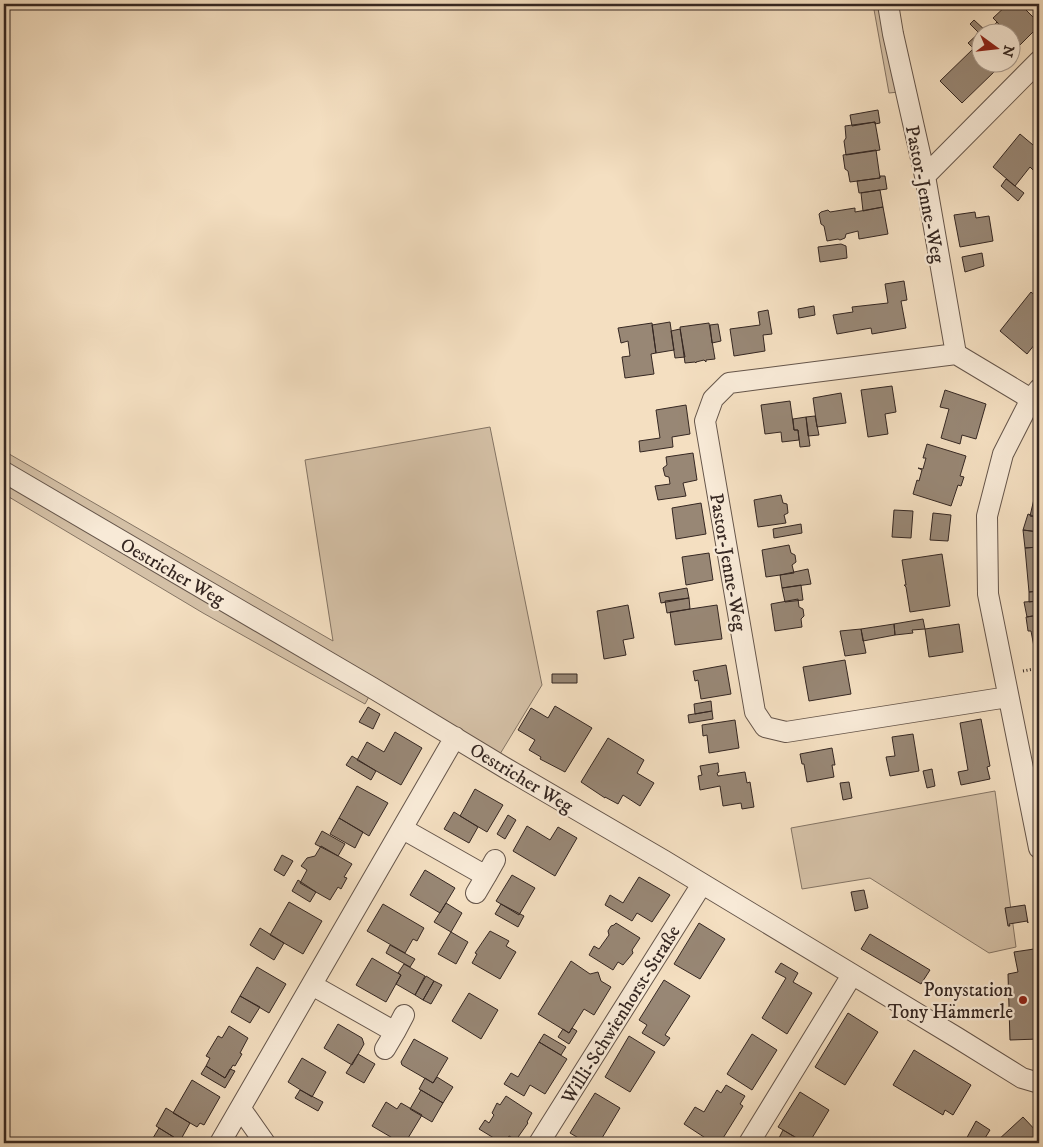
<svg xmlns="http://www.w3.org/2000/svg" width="1043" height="1147" font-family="'IM FELL DW Pica',serif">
<rect width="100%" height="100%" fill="#f4dfc1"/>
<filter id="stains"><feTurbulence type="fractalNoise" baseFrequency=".004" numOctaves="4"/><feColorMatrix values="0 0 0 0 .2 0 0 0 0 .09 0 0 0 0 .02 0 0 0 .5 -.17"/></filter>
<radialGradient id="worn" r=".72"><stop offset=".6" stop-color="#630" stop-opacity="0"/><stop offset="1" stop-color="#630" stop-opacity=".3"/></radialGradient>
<path fill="#d4c0a6" stroke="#847464" d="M873,4H883L899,92L889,93Z
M490,427L542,685L500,754L4,464V451L333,641L305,460Z
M4,479L371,693L365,704L203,613L4,494Z
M995,791L1016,947L989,953L870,878L802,889L791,828Z"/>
<path fill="#988775" stroke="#352722" d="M1008,4L1013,9L1018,4H1020L1039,23V26L1020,45L1010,36V32H1007L993,18Z
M974,20L987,32H980V34L970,24Z
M997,22L1007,32H987Z
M979,33L980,34V55L968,43Z
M974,48L980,55V62H988L996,70L962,103L940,81Z
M878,110L880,123L875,124V122L852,126L850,115Z
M875,122L880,150L846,155L844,141L846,138L845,126Z
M1020,134L1039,150V163L1034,169L1035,172L1030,167L1015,186L993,167Z
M876,150L880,178L850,182L848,171L845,169L843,155Z
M880,176H885L887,189L859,193L857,181L880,178Z
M1006,179L1024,193L1018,201L1001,186Z
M880,190L883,207L863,211L861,193Z
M883,207L888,234L859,239L858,231L846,234L845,238L840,240L838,239L827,241L824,226L821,224L819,214L821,212L828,210L830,212L855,208V212Z
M975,212L976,218L989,216L993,241L960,247L954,215Z
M841,244L846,246L847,258L820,262L818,247Z
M982,253L984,266L965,272L962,257Z
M904,281L907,300L901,301L906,328L872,334L871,328L837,334L833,315L853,312L852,307L888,303L885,284Z
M1031,292L1039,299V339L1027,354L1000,331Z
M814,306L815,315L799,318L798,309Z
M768,310L772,334L763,335L765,351L734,356L730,329L760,325L758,312Z
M670,322L674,350L656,353L652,325Z
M652,323L656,353L651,354L654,374L625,378L622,357L630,356L628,341L621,343L618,328Z
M709,323L715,359L706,360V362L704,360L696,362V363L695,362L685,363L680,327Z
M718,324L721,341L712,343L710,325Z
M680,329L685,357L675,358L671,331Z
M892,386L896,412L885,414L888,434L868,437L861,390Z
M945,390L986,404L976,439L962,435L960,444L941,438L949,409L940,407Z
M841,393L846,423L817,427L813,398Z
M790,401L794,430H798L799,440L782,442L781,432L765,434L761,405Z
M686,405L690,434L672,437L673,447L640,452L639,441L660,438L656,410Z
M815,416L819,435L808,436L806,417Z
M806,417L810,446L800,447L798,430H794L793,419Z
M927,444L966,456L960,476L964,477L961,486L958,485L951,506L913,494L917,480L919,481L922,470L918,468L923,469L926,458H923Z
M693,453L697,480L683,483L686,496L658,500L655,486L670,484L669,477L665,476L663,468L667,465L666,457Z
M1039,478V518L1030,516Z
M781,495L783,503L787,504L788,513L784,515L786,523L758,527L754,500Z
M701,503L706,534L676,539L672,508Z
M894,510L913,511L911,538L892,537Z
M933,513L951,515L948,541L930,540Z
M1028,514L1039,518V532L1023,530Z
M801,524L802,533L774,538L773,529Z
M1023,530L1039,532V547L1025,548Z
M789,545L791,553L795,555L796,562L792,565L794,573L766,577L762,550Z
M1039,547V591L1029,592L1025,548Z
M709,553L713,580L686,585L682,557Z
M942,554L950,606L910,612L906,587L904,585H906L902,560Z
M808,569L811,584L782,588L780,575Z
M801,585L803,600L785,602L782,588Z
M687,588L689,598L661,603L659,593Z
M1039,591V601L1029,602V592Z
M689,598L690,609L667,613L665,601Z
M798,599L799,607L803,609L804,616L801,619L802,627L775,631L771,604Z
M1039,601V615L1027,617L1024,602Z
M628,605L634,638L623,640L626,655L604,659L597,611Z
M717,605L722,639L675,645L670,612Z
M1039,615V652H1035L1031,631H1028L1026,617Z
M923,619L925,629L912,630L913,633L895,635L894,624Z
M894,624L895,635L863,641L861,629Z
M959,624L963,652L929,657L925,629Z
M861,629L866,653L845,656L840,631Z
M845,660L851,694L809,701L803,667Z
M726,665L731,694L701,699L698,680L695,681L693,671Z
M552,674H577V683H552Z
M711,701L712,711L695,714L694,704Z
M555,706L592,728L565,772L540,759L541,757L529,750L535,740L518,730L531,708L548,718Z
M368,707L380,714L373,729L359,722Z
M712,711L713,719L689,723L688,715Z
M981,719L990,766L987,767L990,779L961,785L958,772L968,770L960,723Z
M735,720L739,748L709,753L707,735L703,736L702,725Z
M395,732L422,748L401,785L357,760L367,742L384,752Z
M913,734L919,771L890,776L886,757L895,756L892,737Z
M608,738L644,760L637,773L654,783L640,806L623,795L618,804L605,797V798L581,782Z
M832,748L835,765H832L834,777L807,782L804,764H802L800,754Z
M352,756L376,771L371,780L346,765Z
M718,763L719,772L717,773L718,776L745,772L747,783L750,782L754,807L742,809L741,803L723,806L720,786L700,790L698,776L702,775L700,766Z
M932,769L935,786L927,788L923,771Z
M849,782L852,798L843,800L840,783Z
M357,786L388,803L369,836L339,818Z
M475,789L503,805L487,832L460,816Z
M454,812L478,827L469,843L444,829Z
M508,815L516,820L505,839L497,834Z
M339,818L363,832L355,848L330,834Z
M527,826L550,840L558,827L577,838L555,876L513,851Z
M322,831L345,844L338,856L315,844Z
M321,846L352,864L344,877L347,878L341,889L338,887L330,900L300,883L307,870L301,866L307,858L315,856Z
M282,855L293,861L284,876L274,870Z
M425,870L455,888L440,913L410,895Z
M512,875L535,888L519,915L496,901Z
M639,877L670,895L652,922L637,913L632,921L605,905L610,895L623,903Z
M298,880L316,892L310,902L292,891Z
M864,890L868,908L855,911L851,892Z
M289,902L322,921L303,954L270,935Z
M446,903L462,913L451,932L434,922Z
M383,904L424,928L417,941L413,939L405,953L367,931Z
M501,904L524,916L518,927L495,914Z
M1025,905L1028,923L1027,921L1009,924L1010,926H1008L1005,908Z
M616,923L640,938L632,950L633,953L623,965L618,962L613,970L589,955L594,946L599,949L609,935L608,931L611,926L614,925Z
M699,923L725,939L700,979L674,964Z
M260,928L284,943L274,960L250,945Z
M490,931L509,941L506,946L516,952L500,979L472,963L477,954L475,953Z
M451,932L468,942L456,964L438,954Z
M870,934L930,970L921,984L861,949Z
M390,945L415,959L410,967L386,953Z
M1034,949L1037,969L1039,1039L1010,1040L1008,974L1018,972L1014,952Z
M372,958L401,975L386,1002L356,985Z
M571,961L590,974L598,972L601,981L611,987L594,1015L584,1009L569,1033L538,1014Z
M781,963L798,973L793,982L812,993L787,1034L762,1018L786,978L775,972Z
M404,964L425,976L415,995L396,984L401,975L398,973Z
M257,967L286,984L269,1013L240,996Z
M426,976L434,981L423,1000L415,995Z
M664,980L690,996L665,1035L670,1038L664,1046L642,1033L647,1025L639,1020Z
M434,981L442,985L431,1004L423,1000Z
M469,993L498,1010L481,1039L452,1021Z
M240,996L260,1007L250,1023L231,1012Z
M848,1013L878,1032L845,1085L815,1067Z
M338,1024L362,1038L364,1044L352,1065L324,1048Z
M229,1026L248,1038L240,1053L242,1054L235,1066L233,1065L225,1078L206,1066L210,1058L206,1056L218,1036L222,1038Z
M572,1028L577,1031L569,1044L558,1037L563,1029L569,1033Z
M544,1034L566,1047L561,1055L539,1042Z
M752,1034L777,1050L752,1090L727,1074Z
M629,1036L655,1052L630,1092L605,1077Z
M414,1039L448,1058L433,1083L402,1065L401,1062Z
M539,1042L567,1059L545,1094L530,1085L524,1096L504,1084L511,1073L518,1077Z
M914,1050L971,1085L953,1115L945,1110L943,1115L893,1085Z
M358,1054L375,1064L364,1083L346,1073Z
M302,1058L326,1072L312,1097L288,1082Z
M206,1066L225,1078L230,1069L235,1071L225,1088L201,1074Z
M437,1077L453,1087L443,1103L419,1089L425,1078L433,1083Z
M192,1080L220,1097L204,1125L200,1123L197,1127L173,1113Z
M726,1085L745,1096L740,1104L743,1106L720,1143H713L684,1124L695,1107L704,1112L717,1090L721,1093Z
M300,1090L323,1102L318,1111L295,1098Z
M421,1090L443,1103L432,1122L410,1109Z
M800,1092L829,1110L809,1143H805L778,1127Z
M595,1093L620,1108L599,1143H587L570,1133Z
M506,1096L532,1113L527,1122L528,1123L516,1140L509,1136L505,1143H502L479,1129L485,1120L489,1123L494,1115L492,1113L497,1103L500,1105Z
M386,1102L397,1109L401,1103L422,1115L405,1143H401L372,1126Z
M166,1108L190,1123L180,1141L156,1126Z
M1023,1117L1039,1134V1143H999L997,1141Z
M976,1121L990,1130L982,1143H964Z
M159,1128L180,1141L184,1143H150Z
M783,1130L800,1140L798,1143H787L779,1138Z"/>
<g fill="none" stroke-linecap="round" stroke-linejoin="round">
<defs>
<path id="street" d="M888,4L893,34L925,176L956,354
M925,176L1039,61
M1039,389L1031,399L1003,454L987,516L988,594L1039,848
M4,472L371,687L507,769L663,860L956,1037L1022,1078L1039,1083
M1008,697L786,732L765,727L755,712L705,421L713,399L729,383L956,354L1031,399
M403,829L486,876L495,860
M476,893L486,876
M312,985L395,1032L404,1015
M385,1049L395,1032
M241,1109L265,1143
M220,1143L455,737
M539,1143L702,884
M749,1143L852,975"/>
</defs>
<use href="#street" stroke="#65554a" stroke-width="22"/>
<path stroke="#352722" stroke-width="3" stroke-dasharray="1 2.5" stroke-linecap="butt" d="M1023,671L1039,668"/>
<use href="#street" stroke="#f8ead7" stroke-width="20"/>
</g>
<circle fill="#8f2418" stroke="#f8ead7" stroke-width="2" cx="1023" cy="1000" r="5"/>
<g text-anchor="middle" stroke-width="4.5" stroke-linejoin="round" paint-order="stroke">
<g font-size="19" fill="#352722" stroke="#f8ead7">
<text transform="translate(926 194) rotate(79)" y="7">Pastor-Jenne-Weg</text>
<text transform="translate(729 562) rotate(80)" y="7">Pastor-Jenne-Weg</text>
<text transform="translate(173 571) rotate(30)" y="7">Oestricher Weg</text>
<text transform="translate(522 777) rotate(31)" y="7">Oestricher Weg</text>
<text transform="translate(620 1014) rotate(-58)" y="7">Willi-Schwienhorst-Straße</text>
</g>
<g font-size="19" fill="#352722" stroke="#f8ead7" text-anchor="end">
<text x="1013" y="996">Ponystation<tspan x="1013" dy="22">Tony Hämmerle</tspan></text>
</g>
</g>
<rect width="1043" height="1147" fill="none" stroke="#f4dfc1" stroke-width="20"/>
<rect x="5" y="5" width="1033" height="1137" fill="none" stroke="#352722" stroke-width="2.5"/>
<rect x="10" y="10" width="1023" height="1127" fill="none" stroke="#352722"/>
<g transform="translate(996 48) rotate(105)"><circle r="24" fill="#f8ead7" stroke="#aa9c8f"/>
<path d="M0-4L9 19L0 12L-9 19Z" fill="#8f2418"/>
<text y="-8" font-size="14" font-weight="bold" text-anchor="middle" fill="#352722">N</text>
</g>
<rect width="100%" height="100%" filter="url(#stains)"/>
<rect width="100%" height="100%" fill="url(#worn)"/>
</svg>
